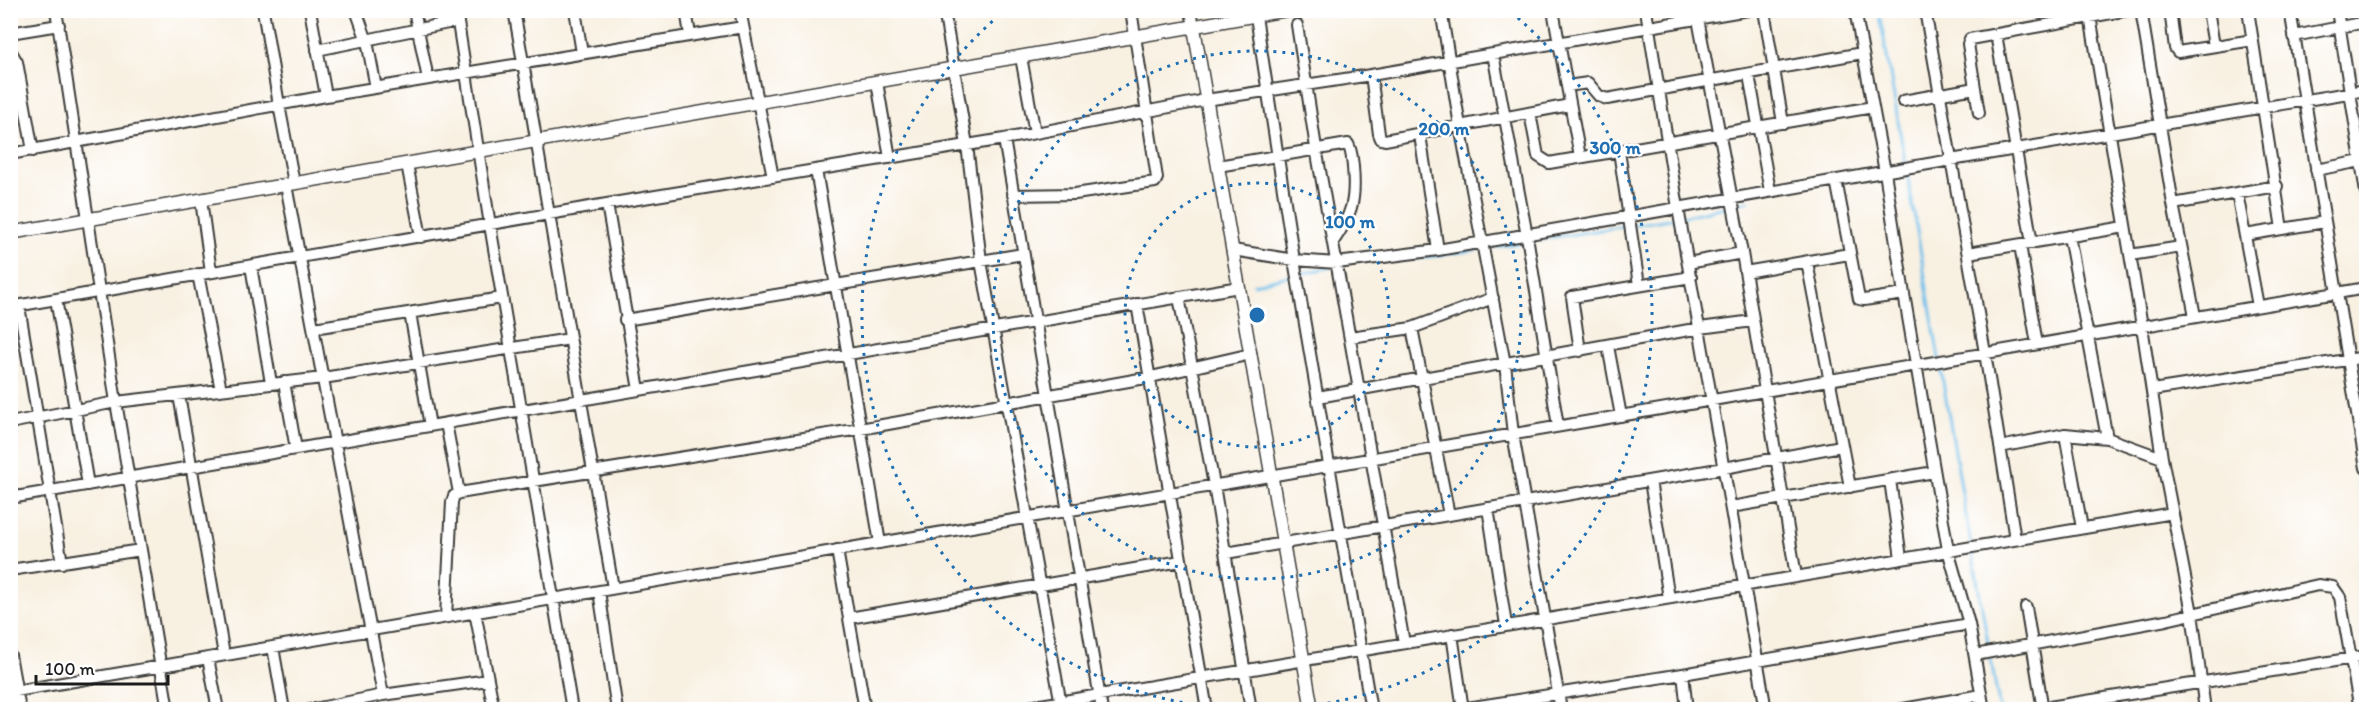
<svg xmlns="http://www.w3.org/2000/svg" width="2377" height="720" font-family="Itim,sans-serif">
<rect width="100%" height="100%" fill="#fff"/>
<filter id="ink" filterUnits="userSpaceOnUse"><feTurbulence type="fractalNoise" baseFrequency=".0167" numOctaves="2"/><feDisplacementMap in="SourceGraphic" scale="12" xChannelSelector="R" yChannelSelector="G"/><feConvolveMatrix kernelMatrix="1 2 1 2 8 2 1 2 1" color-interpolation-filters="sRGB"/></filter>
<filter id="wash" filterUnits="userSpaceOnUse"><feTurbulence type="fractalNoise" baseFrequency=".008" numOctaves="4" result="noise"/><feDisplacementMap in="SourceGraphic" scale="24" xChannelSelector="R" yChannelSelector="G"/><feGaussianBlur stdDeviation="1.35" result="paint"/><feColorMatrix in="noise" values="0 0 0 0 0 0 0 0 0 0 0 0 0 0 0 0 0 1.4 0 .05"/><feComposite in="paint" operator="in"/></filter>
<g filter="url(#wash)">
<rect width="100%" height="100%" fill="#f8f0e1"/>
<g fill="none" stroke-linecap="round" stroke-linejoin="round">
<path stroke="#6fbfea" stroke-width="3" d="M1879,10L1989,649
M1682,217L1749,201
M1531,241L1676,218
M1487,248L1525,242
M1413,259L1480,249
M1300,274L1331,267
M1254,284L1293,275
M1990,655L2000,710"/>
</g>
</g>
<g filter="url(#ink)">
<g fill="none" stroke-linecap="round" stroke-linejoin="round">
<defs>
<path id="minor" d="M56,10L116,402L168,710
M263,10L279,105L294,183
M310,10L326,96
M356,10L367,41L376,88
M414,10L428,79
M456,10L490,225L572,710
M514,10L613,588
M575,10L582,53
M686,10L690,35
M740,10L773,177
M944,10L967,145L981,261L1062,710
M1191,10L1194,28
M1255,10L1294,260L1371,710
M1441,10L1460,126L1505,364L1513,434L1561,710
M1553,10L1580,157
M1646,10L1678,208L1766,710
M1764,10L1783,123
M1855,10L1885,172L1904,294L1948,550L1969,624L1984,710
M1925,10L1985,353L2015,539
M2089,10L2142,326L2162,458L2192,613L2205,710
M2141,10L2173,204L2195,316
M2170,10L2175,48L2178,52L2253,40
M2208,10L2214,46
M2248,10L2282,229
M2290,10L2366,468
M2337,10L2366,193
M1698,19L1742,253L1796,576
M1297,25L1316,148L1404,643
M10,33L59,25
M1996,34L2032,243
M2294,36L2366,22
M10,50L17,62L33,151
M317,50L458,21
M1493,54L1527,236L1558,426
M1021,57L1035,133
M1371,75L1379,134L1381,139L1385,140L1570,105
M1749,75L1770,191
M877,82L890,158
M1567,86L1588,83L1599,96L1607,99L1862,53
M1903,101L1975,88
M1530,113L1538,156L1549,163L1873,107
M1979,113L1968,44L1970,39L2128,10
M1420,135L1438,250
M1004,139L1102,710
M1619,151L1639,285
M10,154L326,96L743,27
M407,164L421,237
M1218,166L1348,144C1352,151 1352,159 1353,167C1356,201 1352,214 1333,242
M816,170L880,543
M2316,170L2366,160
M1836,180L1859,299L1864,300L1904,294
M286,185L383,695
M2237,193L2258,306
M1013,195L1075,194L1155,182L1157,178L1131,10
M201,200L211,272
M607,204L639,390
M2173,204L2277,186
M2245,235L2325,222
M2069,236L2107,438
M2020,245L2037,344
M1233,250L1294,260L1337,263L1438,250L1951,160L2366,90
M1968,253L2125,227
M2130,255L2181,247
M1807,262L1850,487
M1688,263L1742,253
M251,266L271,383
M1745,272L1849,254
M198,274L221,390
M1179,297L1214,485L1251,710
M56,299L88,485
M1137,304L1207,710
M19,306L62,563
M10,307L607,204L1004,139L1206,100L1371,75L1748,10
M410,313L430,426
M625,320L1023,254
M314,328L502,298
M1412,328L1449,515
M1350,337L1412,328L1493,298
M1608,346L1621,416
M1580,351L1572,297L1691,277
M284,382L296,449
M2152,390L2366,357
M179,395L224,655
M1318,397L1700,328L1753,321
M10,423L116,402L323,378L570,339
M446,423L459,493
M2065,434L2082,528
M2000,447L2065,434L2107,438L2162,458
M1890,480L1901,558
M1650,481L1669,598
M10,498L1239,287
M1731,507L1934,472
M1488,508L1506,625
M837,550L865,710
M1226,553L1724,468L1841,446
M10,570L141,550
M599,591L617,710
M2026,607L2043,710
M475,612L494,710
M446,617L452,502L454,496L459,493L860,429L1151,377L1251,354
M849,618L1181,561
M1452,634L1463,710
M273,647L284,710
M10,655L20,710
M1975,655L2166,620L2318,585L2333,587L2340,597L2360,710
M208,658L218,710
M1683,674L1687,710
M10,692L2366,288
M2043,708L2366,656
M309,710L383,695L488,680
M1011,710L2173,513
M1454,710L1683,674L1969,624
M1898,710L1981,695"/>
<path id="major" d="M1194,28L1312,710
M10,233L1287,10"/>
</defs>
<use href="#minor" stroke="#3d3c3a" stroke-width="14"/>
<use href="#major" stroke="#3d3c3a" stroke-width="15"/>
<use href="#minor" stroke="#fff" stroke-width="10"/>
<use href="#major" stroke="#fff" stroke-width="12"/>
</g>
</g>
<g fill="none" stroke="#1f6fb2" stroke-width="3" stroke-dasharray="3 6">
<circle cx="1257" cy="315" r="132"/>
<circle cx="1257" cy="315" r="264"/>
<path d="M1236 709A395 395 0 0 1 1003 12M1511 12A395 395 0 0 1 1278 709"/>
</g>
<circle cx="1257" cy="315" r="9" fill="#1f6fb2" stroke="#fff" stroke-width="3"/>
<g font-size="18" text-anchor="middle" font-weight="bold" fill="#1f6fb2" stroke="#fff" stroke-width="4.5" stroke-linejoin="round" paint-order="stroke">
<text x="1444" y="135">200 m</text>
<text x="1615" y="154">300 m</text>
<text x="1350" y="228">100 m</text>
</g>
<rect width="2377" height="720" fill="none" stroke="#fff" stroke-width="36"/>
<path d="M36 675v9h132v-9" fill="none" stroke="#1c1c1c" stroke-width="3"/>
<text x="45" y="675" font-size="18" fill="#1c1c1c" stroke="#ffffff" stroke-width="4.5" paint-order="stroke">100 m</text>
</svg>
